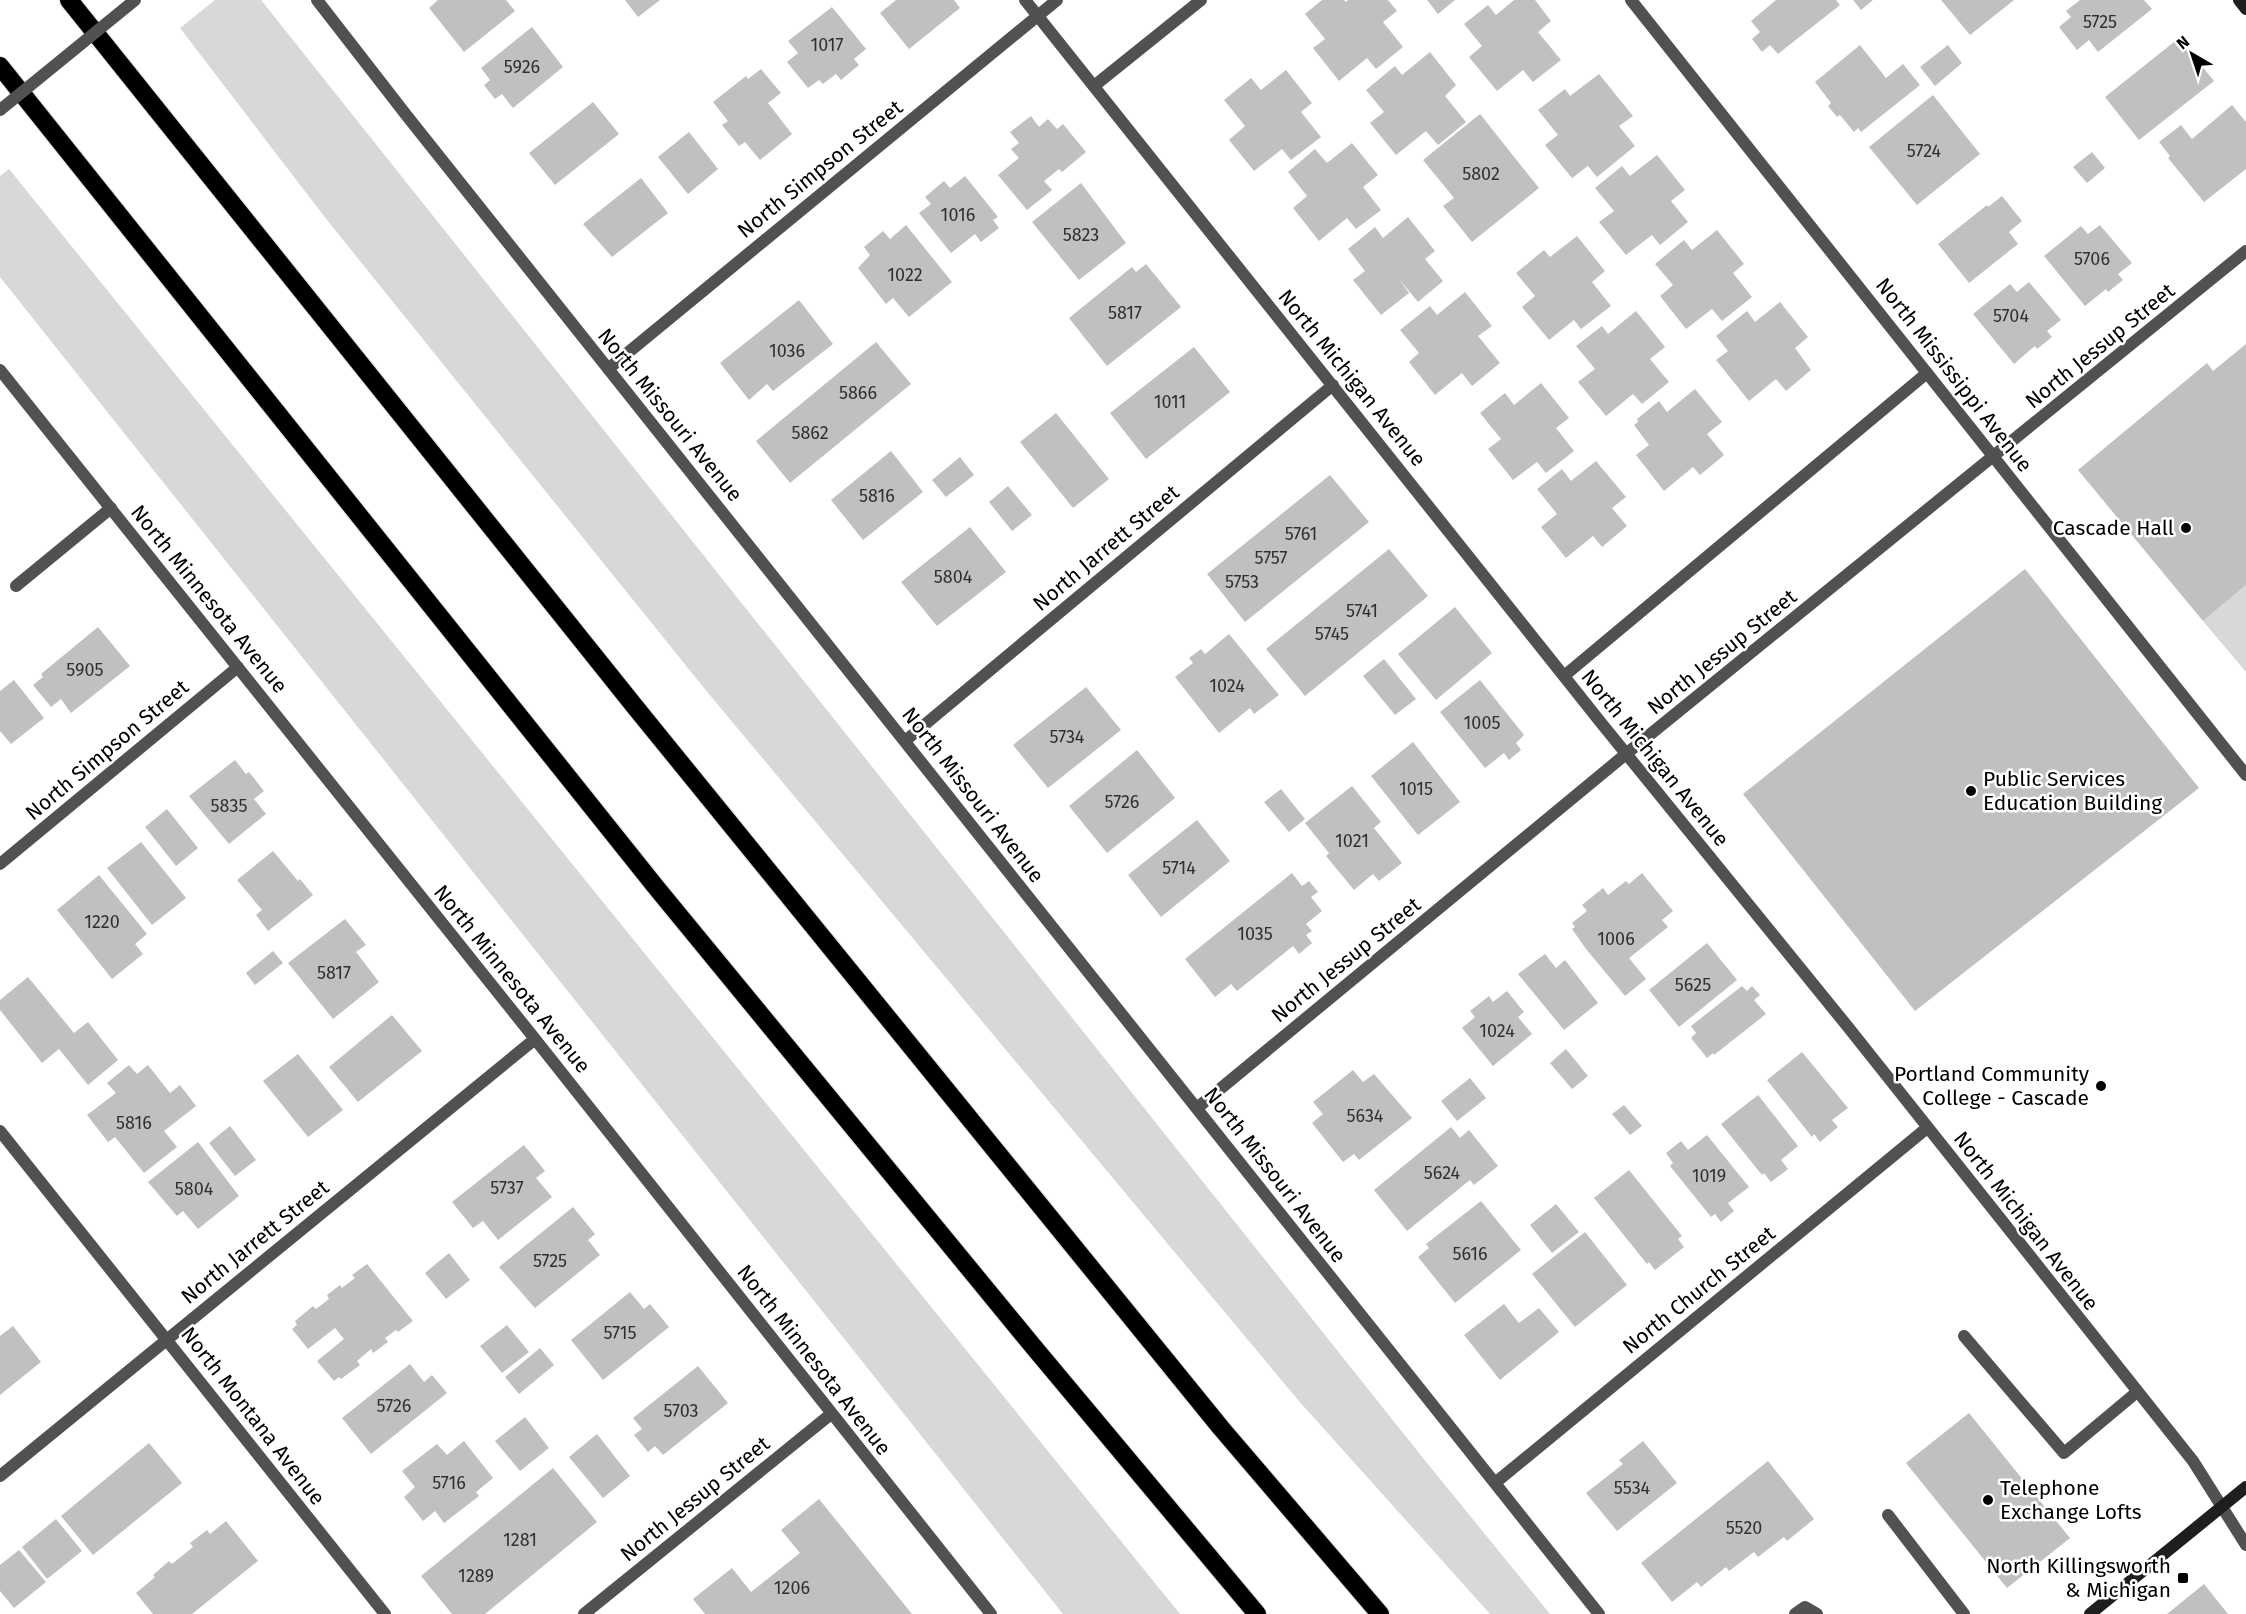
<svg xmlns="http://www.w3.org/2000/svg" width="2246" height="1614" font-family="'Fira Sans',sans-serif">
<rect width="100%" height="100%" fill="#fff"/>
<path fill="#d8d8d8" d="M215,0H261L1423,1458L1550,1614H1490L1298,1400L704,688L327,220L180,28Z
M9,169L1180,1614H1063L0,277V176Z
M2246,585V672L2203,621Z"/>
<path fill="#c0c0c0" d="M438,0H506L515,11L464,52L429,8Z
M625,0H660L638,17Z
M896,0H954L960,8L909,49L880,13Z
M1322,0H1344L1346,2L1348,0H1388L1397,11L1383,22L1403,47L1376,69L1367,58L1339,81L1313,48L1325,39L1305,14Z
M1427,0H1455L1438,14Z
M1514,0H1535L1551,21L1538,32L1561,60L1533,82L1523,70L1497,91L1469,57L1482,46L1464,24L1488,5L1496,15Z
M1776,0H1836L1840,5L1778,54L1770,45L1762,52L1752,39L1760,32L1751,21Z
M1853,0H1873L1861,10Z
M1941,0H2014L1970,35Z
M2080,0H2144L2152,9L2098,52L2089,40L2077,50L2059,27L2071,17L2066,11Z
M832,7L866,49L854,59L859,65L841,80L836,74L823,84L819,80L808,88L787,62L798,53L788,41Z
M532,27L563,67L513,108L502,94L495,99L484,85L490,80L481,68Z
M2179,38L2214,81L2139,140L2105,97Z
M1860,45L1886,78L1903,64L1920,85L1861,132L1858,128L1854,132L1840,115L1837,117L1828,106L1831,103L1815,82Z
M1948,45L1962,63L1935,86L1920,67Z
M1430,52L1456,85L1445,96L1466,122L1438,145L1426,131L1396,155L1370,123L1384,112L1366,90L1395,66L1402,75Z
M761,69L781,93L768,103L792,134L760,160L745,142L739,146L722,125L728,121L713,102L746,76L748,79Z
M1286,70L1312,103L1301,112L1321,137L1291,160L1282,149L1254,171L1229,140L1245,126L1224,100L1251,78L1261,90Z
M1599,74L1633,116L1619,126L1635,146L1597,177L1588,166L1572,178L1545,145L1558,135L1538,110L1565,89L1570,96Z
M1933,95L1980,154L1917,205L1869,147Z
M593,102L619,134L555,185L529,153Z
M2232,105L2246,122V169L2204,202L2168,158L2170,156L2159,142L2181,125L2192,139Z
M1480,114L1539,188L1472,242L1443,206L1454,198L1423,160Z
M1031,116L1039,127L1048,119L1057,129L1063,124L1086,152L1062,172L1059,169L1044,181L1052,190L1027,210L998,175L1019,158L1011,149L1019,143L1010,132Z
M689,132L718,169L688,194L658,157Z
M1352,143L1378,175L1363,187L1381,210L1356,229L1347,218L1319,241L1293,208L1307,196L1288,172L1315,149L1327,163Z
M2092,152L2105,168L2087,183L2073,167Z
M1657,155L1685,190L1671,201L1688,222L1660,245L1652,235L1626,255L1599,222L1614,211L1595,188L1622,166L1630,176Z
M965,176L998,217L993,220L999,228L981,242L975,234L951,253L919,213L931,204L925,197L944,181L950,188Z
M641,178L668,213L612,257L583,224Z
M1081,183L1126,243L1079,280L1032,222Z
M2002,196L2022,221L2009,232L2018,244L1969,283L1938,244L1987,205L1988,207Z
M1408,217L1435,251L1425,259L1443,281L1418,302L1399,279L1409,293L1381,315L1353,280L1365,271L1348,249L1375,227L1383,238Z
M906,225L952,282L909,317L893,298L886,304L858,268L870,255L864,247L883,231L890,239Z
M2100,225L2132,263L2118,274L2123,280L2108,292L2106,289L2085,306L2044,256L2081,226L2088,234Z
M1717,230L1744,264L1733,273L1752,297L1722,321L1712,309L1686,329L1660,296L1673,285L1655,264L1684,240L1692,250Z
M1577,236L1605,271L1592,282L1611,306L1581,329L1574,320L1549,340L1522,307L1535,296L1516,273L1544,250L1550,257Z
M1146,264L1181,307L1107,366L1069,318L1132,267L1136,272Z
M2029,282L2061,320L2047,331L2052,337L2037,349L2035,346L2014,364L1973,314L2010,284L2017,292Z
M1465,292L1492,326L1478,336L1500,363L1472,386L1462,373L1435,395L1409,362L1419,353L1400,330L1430,306L1437,315Z
M799,300L833,344L773,391L767,384L749,400L720,363Z
M1780,302L1808,337L1795,348L1811,370L1786,391L1776,379L1749,401L1716,360L1728,351L1716,336L1747,311L1755,322Z
M1636,311L1665,347L1650,359L1669,382L1642,404L1633,394L1606,416L1578,382L1595,369L1576,346L1602,326L1608,334Z
M876,342L911,384L790,483L756,441Z
M2246,344V585L2203,621L2078,470L2207,363L2213,371Z
M1194,347L1230,392L1146,459L1110,413Z
M1541,383L1569,418L1556,428L1574,451L1546,473L1537,462L1513,480L1488,449L1501,439L1480,413L1505,393L1514,405Z
M1695,389L1722,422L1707,434L1724,455L1700,475L1693,467L1664,491L1636,455L1649,445L1634,425L1638,422L1637,419L1659,401L1667,412Z
M1056,413L1109,479L1073,508L1020,442Z
M891,451L923,492L863,540L831,500Z
M960,457L974,475L946,497L932,480Z
M1596,461L1626,497L1612,508L1627,526L1602,547L1593,536L1566,558L1541,527L1557,514L1537,489L1562,469L1571,481Z
M1330,475L1369,522L1245,622L1207,574Z
M1008,486L1032,515L1012,531L989,502Z
M970,527L1006,572L937,626L901,582Z
M1389,549L1428,596L1305,696L1266,649Z
M2025,569L2199,788L1915,1011L1743,794Z
M1455,607L1492,653L1436,700L1398,654Z
M98,627L130,666L71,713L61,699L51,707L33,685L43,677L41,674Z
M1229,634L1279,695L1254,714L1250,708L1219,733L1175,677L1193,663L1189,658L1201,649L1205,654Z
M1384,659L1416,699L1395,715L1363,676Z
M14,680L44,718L11,744L0,731V691Z
M1480,680L1524,735L1516,743L1521,750L1509,760L1504,753L1485,768L1440,712Z
M1086,687L1121,730L1048,788L1013,745Z
M1413,742L1460,802L1418,835L1371,776Z
M1137,750L1175,798L1107,853L1069,806Z
M235,760L246,774L249,772L264,791L254,799L266,814L229,844L189,796Z
M1352,786L1381,822L1374,828L1402,863L1379,881L1373,874L1354,890L1326,856L1329,853L1305,823Z
M1281,789L1305,819L1289,832L1264,802Z
M167,809L198,848L176,866L145,827Z
M1197,820L1230,861L1161,917L1128,875Z
M141,842L186,898L152,925L107,868Z
M273,851L298,881L300,879L313,895L268,931L256,915L262,910L237,880Z
M1292,873L1302,886L1309,881L1318,892L1311,897L1322,911L1306,924L1312,931L1306,935L1312,943L1299,954L1293,946L1237,991L1231,984L1215,997L1185,959Z
M1642,873L1673,911L1662,920L1668,927L1629,958L1646,979L1625,996L1586,949L1572,929L1575,927L1572,923L1587,911L1582,905L1603,888L1608,895L1626,881L1629,884Z
M99,875L147,934L135,944L143,954L112,979L57,910Z
M345,919L366,945L356,952L379,982L333,1019L288,963Z
M1707,943L1737,980L1679,1027L1649,990Z
M273,951L283,963L255,985L246,973Z
M1545,954L1556,968L1565,960L1598,1003L1564,1030L1518,974Z
M28,977L74,1033L88,1022L118,1060L88,1085L59,1049L42,1063L0,1010V1000Z
M1742,986L1747,991L1752,986L1760,995L1754,1000L1766,1014L1714,1055L1713,1053L1707,1058L1691,1038L1696,1033L1691,1026Z
M1507,991L1524,1012L1518,1017L1532,1034L1493,1066L1462,1028L1475,1017L1470,1011L1489,996L1493,1002Z
M392,1015L422,1051L358,1102L329,1067Z
M1566,1049L1588,1076L1572,1089L1550,1063Z
M1802,1052L1848,1108L1832,1120L1838,1127L1820,1142L1814,1134L1812,1137L1767,1080Z
M298,1054L343,1110L308,1137L263,1081Z
M129,1065L137,1074L148,1065L170,1093L180,1085L196,1106L164,1131L177,1147L144,1173L115,1137L108,1142L87,1115L116,1093L107,1083Z
M1353,1070L1363,1082L1374,1074L1412,1118L1359,1160L1354,1154L1343,1162L1312,1123L1323,1114L1313,1102Z
M1470,1078L1486,1098L1457,1121L1441,1101Z
M1758,1095L1798,1146L1781,1160L1788,1169L1771,1182L1764,1173L1762,1175L1721,1124Z
M1624,1105L1642,1126L1630,1135L1612,1114Z
M230,1126L256,1160L235,1176L209,1143Z
M1451,1127L1460,1138L1469,1130L1498,1166L1474,1185L1470,1180L1407,1231L1374,1190Z
M1707,1135L1749,1187L1728,1203L1734,1211L1721,1222L1715,1214L1711,1217L1670,1166L1673,1163L1666,1153L1681,1141L1688,1150Z
M198,1142L239,1196L198,1229L183,1211L177,1216L148,1182Z
M524,1145L545,1171L536,1178L552,1197L498,1240L483,1221L473,1228L452,1202Z
M1629,1170L1682,1236L1678,1239L1684,1247L1655,1270L1649,1262L1647,1264L1594,1198Z
M1481,1201L1521,1250L1455,1303L1418,1257L1429,1248L1426,1244Z
M1556,1204L1579,1232L1552,1253L1530,1225Z
M573,1207L595,1234L588,1240L600,1255L535,1308L499,1267Z
M1585,1232L1627,1285L1575,1327L1532,1274Z
M449,1253L470,1280L446,1299L425,1273Z
M367,1264L413,1321L398,1332L396,1330L385,1338L388,1342L373,1353L371,1349L357,1361L360,1365L341,1379L339,1377L334,1381L317,1361L344,1339L335,1328L308,1349L292,1329L297,1325L295,1321L313,1306L316,1309L329,1299L327,1295L340,1285L342,1288L355,1278L352,1275Z
M630,1292L644,1309L650,1304L669,1327L603,1380L571,1340Z
M1504,1304L1519,1323L1539,1308L1559,1332L1500,1380L1464,1335Z
M507,1325L529,1352L502,1373L480,1346Z
M13,1326L41,1362L0,1395V1336Z
M540,1348L554,1365L519,1394L505,1377Z
M410,1364L424,1382L432,1375L447,1393L371,1454L342,1418Z
M698,1366L728,1403L663,1455L655,1446L648,1452L634,1435L642,1429L633,1418Z
M1969,1413L2070,1538L2007,1588L1906,1463Z
M525,1417L549,1448L520,1471L495,1441Z
M597,1434L630,1476L603,1498L569,1457Z
M464,1441L493,1478L476,1492L479,1496L444,1523L435,1511L423,1521L404,1497L415,1487L402,1471L437,1444L447,1455Z
M1643,1441L1677,1483L1617,1531L1586,1493L1623,1464L1619,1460Z
M149,1443L182,1483L93,1555L61,1516Z
M1768,1461L1814,1519L1787,1541L1784,1537L1758,1557L1754,1552L1729,1571L1726,1567L1701,1587L1697,1582L1672,1602L1641,1563Z
M553,1468L597,1522L485,1614H452L421,1576Z
M819,1499L912,1614H705L693,1599L732,1568L751,1592L800,1553L781,1530Z
M56,1519L82,1551L47,1579L22,1547Z
M226,1521L258,1561L192,1614H153L136,1593L155,1577L153,1575L169,1561L172,1564L193,1547L190,1543L207,1530L210,1534Z
M19,1550L46,1582L14,1608L0,1591V1565Z
M2204,1584L2228,1614H2167Z"/>
<g fill="none" stroke-linecap="round" stroke-linejoin="round">
<defs>
<path id="highway" d="M69,0L636,708L1221,1428L1380,1614
M0,66L655,886L1032,1345L1257,1614"/>
</defs>
<use href="#highway" stroke="#dbdbdb" stroke-width="20"/>
<path stroke="#515151" stroke-width="12" d="M1094,86L1201,0
M16,586L111,508
M1564,676L1927,373
M1964,1336L2064,1453L2137,1392
M1888,1515L1964,1614
M1795,1614L1805,1607L1817,1614"/>
<path stroke="#515151" stroke-width="12" d="M317,0L407,116L1599,1614
M1025,0L1602,724L1848,1027L2193,1461L2246,1545
M1631,0L2246,775
M608,369L1057,0
M0,370L535,1039L991,1614
M905,741L1333,385
M0,864L238,667
M1197,1108L1626,754L2246,251
M0,1131L385,1614
M0,1476L535,1039
M1495,1483L1927,1128
M584,1614L831,1414"/>
<path stroke="#1e1e1e" stroke-width="12" d="M2239,0L2246,9
M2090,1614L2246,1487"/>
<use href="#highway" stroke="#000" stroke-width="18"/>
<path stroke="#515151" stroke-width="12" d="M0,110L135,0"/>
</g>
<g fill="#000" stroke="#fff" stroke-width="2">
<circle cx="2186" cy="528" r="6"/>
<circle cx="1971" cy="791" r="6"/>
<circle cx="2101" cy="1086" r="6"/>
<circle cx="1988" cy="1500" r="6"/>
<rect x="2177" y="1572" width="12" height="12" rx="3"/>
</g>
<g text-anchor="middle" stroke-width="5" stroke-linejoin="round" paint-order="stroke">
<g font-size="18" fill="#303030">
<text x="2100" y="28">5725</text>
<text x="827" y="51">1017</text>
<text x="522" y="73">5926</text>
<text x="1924" y="157">5724</text>
<text x="1481" y="180">5802</text>
<text x="958" y="221">1016</text>
<text x="1081" y="241">5823</text>
<text x="2092" y="265">5706</text>
<text x="905" y="281">1022</text>
<text x="1125" y="319">5817</text>
<text x="2011" y="322">5704</text>
<text x="787" y="357">1036</text>
<text x="858" y="399">5866</text>
<text x="1170" y="408">1011</text>
<text x="810" y="439">5862</text>
<text x="877" y="502">5816</text>
<text x="1301" y="540">5761</text>
<text x="1271" y="564">5757</text>
<text x="953" y="583">5804</text>
<text x="1242" y="588">5753</text>
<text x="1362" y="617">5741</text>
<text x="1332" y="640">5745</text>
<text x="85" y="676">5905</text>
<text x="1227" y="692">1024</text>
<text x="1482" y="729">1005</text>
<text x="1067" y="743">5734</text>
<text x="1416" y="795">1015</text>
<text x="1122" y="808">5726</text>
<text x="229" y="812">5835</text>
<text x="1352" y="847">1021</text>
<text x="1179" y="874">5714</text>
<text x="102" y="928">1220</text>
<text x="1255" y="940">1035</text>
<text x="1616" y="945">1006</text>
<text x="334" y="979">5817</text>
<text x="1693" y="991">5625</text>
<text x="1497" y="1037">1024</text>
<text x="1365" y="1122">5634</text>
<text x="134" y="1129">5816</text>
<text x="1442" y="1179">5624</text>
<text x="1709" y="1182">1019</text>
<text x="507" y="1194">5737</text>
<text x="194" y="1195">5804</text>
<text x="1470" y="1260">5616</text>
<text x="550" y="1267">5725</text>
<text x="620" y="1339">5715</text>
<text x="394" y="1412">5726</text>
<text x="681" y="1417">5703</text>
<text x="449" y="1489">5716</text>
<text x="1632" y="1494">5534</text>
<text x="1744" y="1534">5520</text>
<text x="520" y="1546">1281</text>
<text x="476" y="1582">1289</text>
<text x="792" y="1594">1206</text>
</g>
<g font-size="21" fill="#000" stroke="#fff">
<text transform="translate(820 169) rotate(-39)" y="7">North Simpson Street</text>
<text transform="translate(2100 346) rotate(-39)" y="7">North Jessup Street</text>
<text transform="translate(1954 375) rotate(52)" y="7">North Mississippi Avenue</text>
<text transform="translate(1352 378) rotate(51)" y="7">North Michigan Avenue</text>
<text transform="translate(670 415) rotate(51)" y="7">North Missouri Avenue</text>
<text transform="translate(1106 548) rotate(-40)" y="7">North Jarrett Street</text>
<text transform="translate(209 599) rotate(51)" y="7">North Minnesota Avenue</text>
<text transform="translate(1722 652) rotate(-39)" y="7">North Jessup Street</text>
<text transform="translate(107 750) rotate(-40)" y="7">North Simpson Street</text>
<text transform="translate(1655 758) rotate(51)" y="7">North Michigan Avenue</text>
<text transform="translate(973 795) rotate(52)" y="7">North Missouri Avenue</text>
<text transform="translate(1346 960) rotate(-39)" y="7">North Jessup Street</text>
<text transform="translate(512 979) rotate(51)" y="7">North Minnesota Avenue</text>
<text transform="translate(1275 1175) rotate(52)" y="7">North Missouri Avenue</text>
<text transform="translate(2026 1221) rotate(52)" y="7">North Michigan Avenue</text>
<text transform="translate(255 1242) rotate(-39)" y="7">North Jarrett Street</text>
<text transform="translate(1699 1290) rotate(-39)" y="7">North Church Street</text>
<text transform="translate(814 1360) rotate(52)" y="7">North Minnesota Avenue</text>
<text transform="translate(253 1416) rotate(52)" y="7">North Montana Avenue</text>
<text transform="translate(695 1499) rotate(-39)" y="7">North Jessup Street</text>
</g>
<g font-size="21" fill="#000" stroke="#fff" text-anchor="end">
<text x="2174" y="535">Cascade Hall</text>
<text x="1983" y="786" text-anchor="start">Public Services<tspan x="1983" dy="24">Education Building</tspan></text>
<text x="2089" y="1081">Portland Community<tspan x="2089" dy="24">College - Cascade</tspan></text>
<text x="2000" y="1495" text-anchor="start">Telephone<tspan x="2000" dy="24">Exchange Lofts</tspan></text>
<text x="2171" y="1573">North Killingsworth<tspan x="2171" dy="24">&amp; Michigan</tspan></text>
</g>
</g>
<g transform="translate(2192 54) rotate(321)" stroke="#ffffff" stroke-width="4.5" paint-order="stroke">
<path d="M0-4.5L10 22L0 15L-10 22Z" fill="#000000"/>
<text y="-9" font-size="16" font-weight="bold" text-anchor="middle" fill="#000000">N</text>
</g>
</svg>
